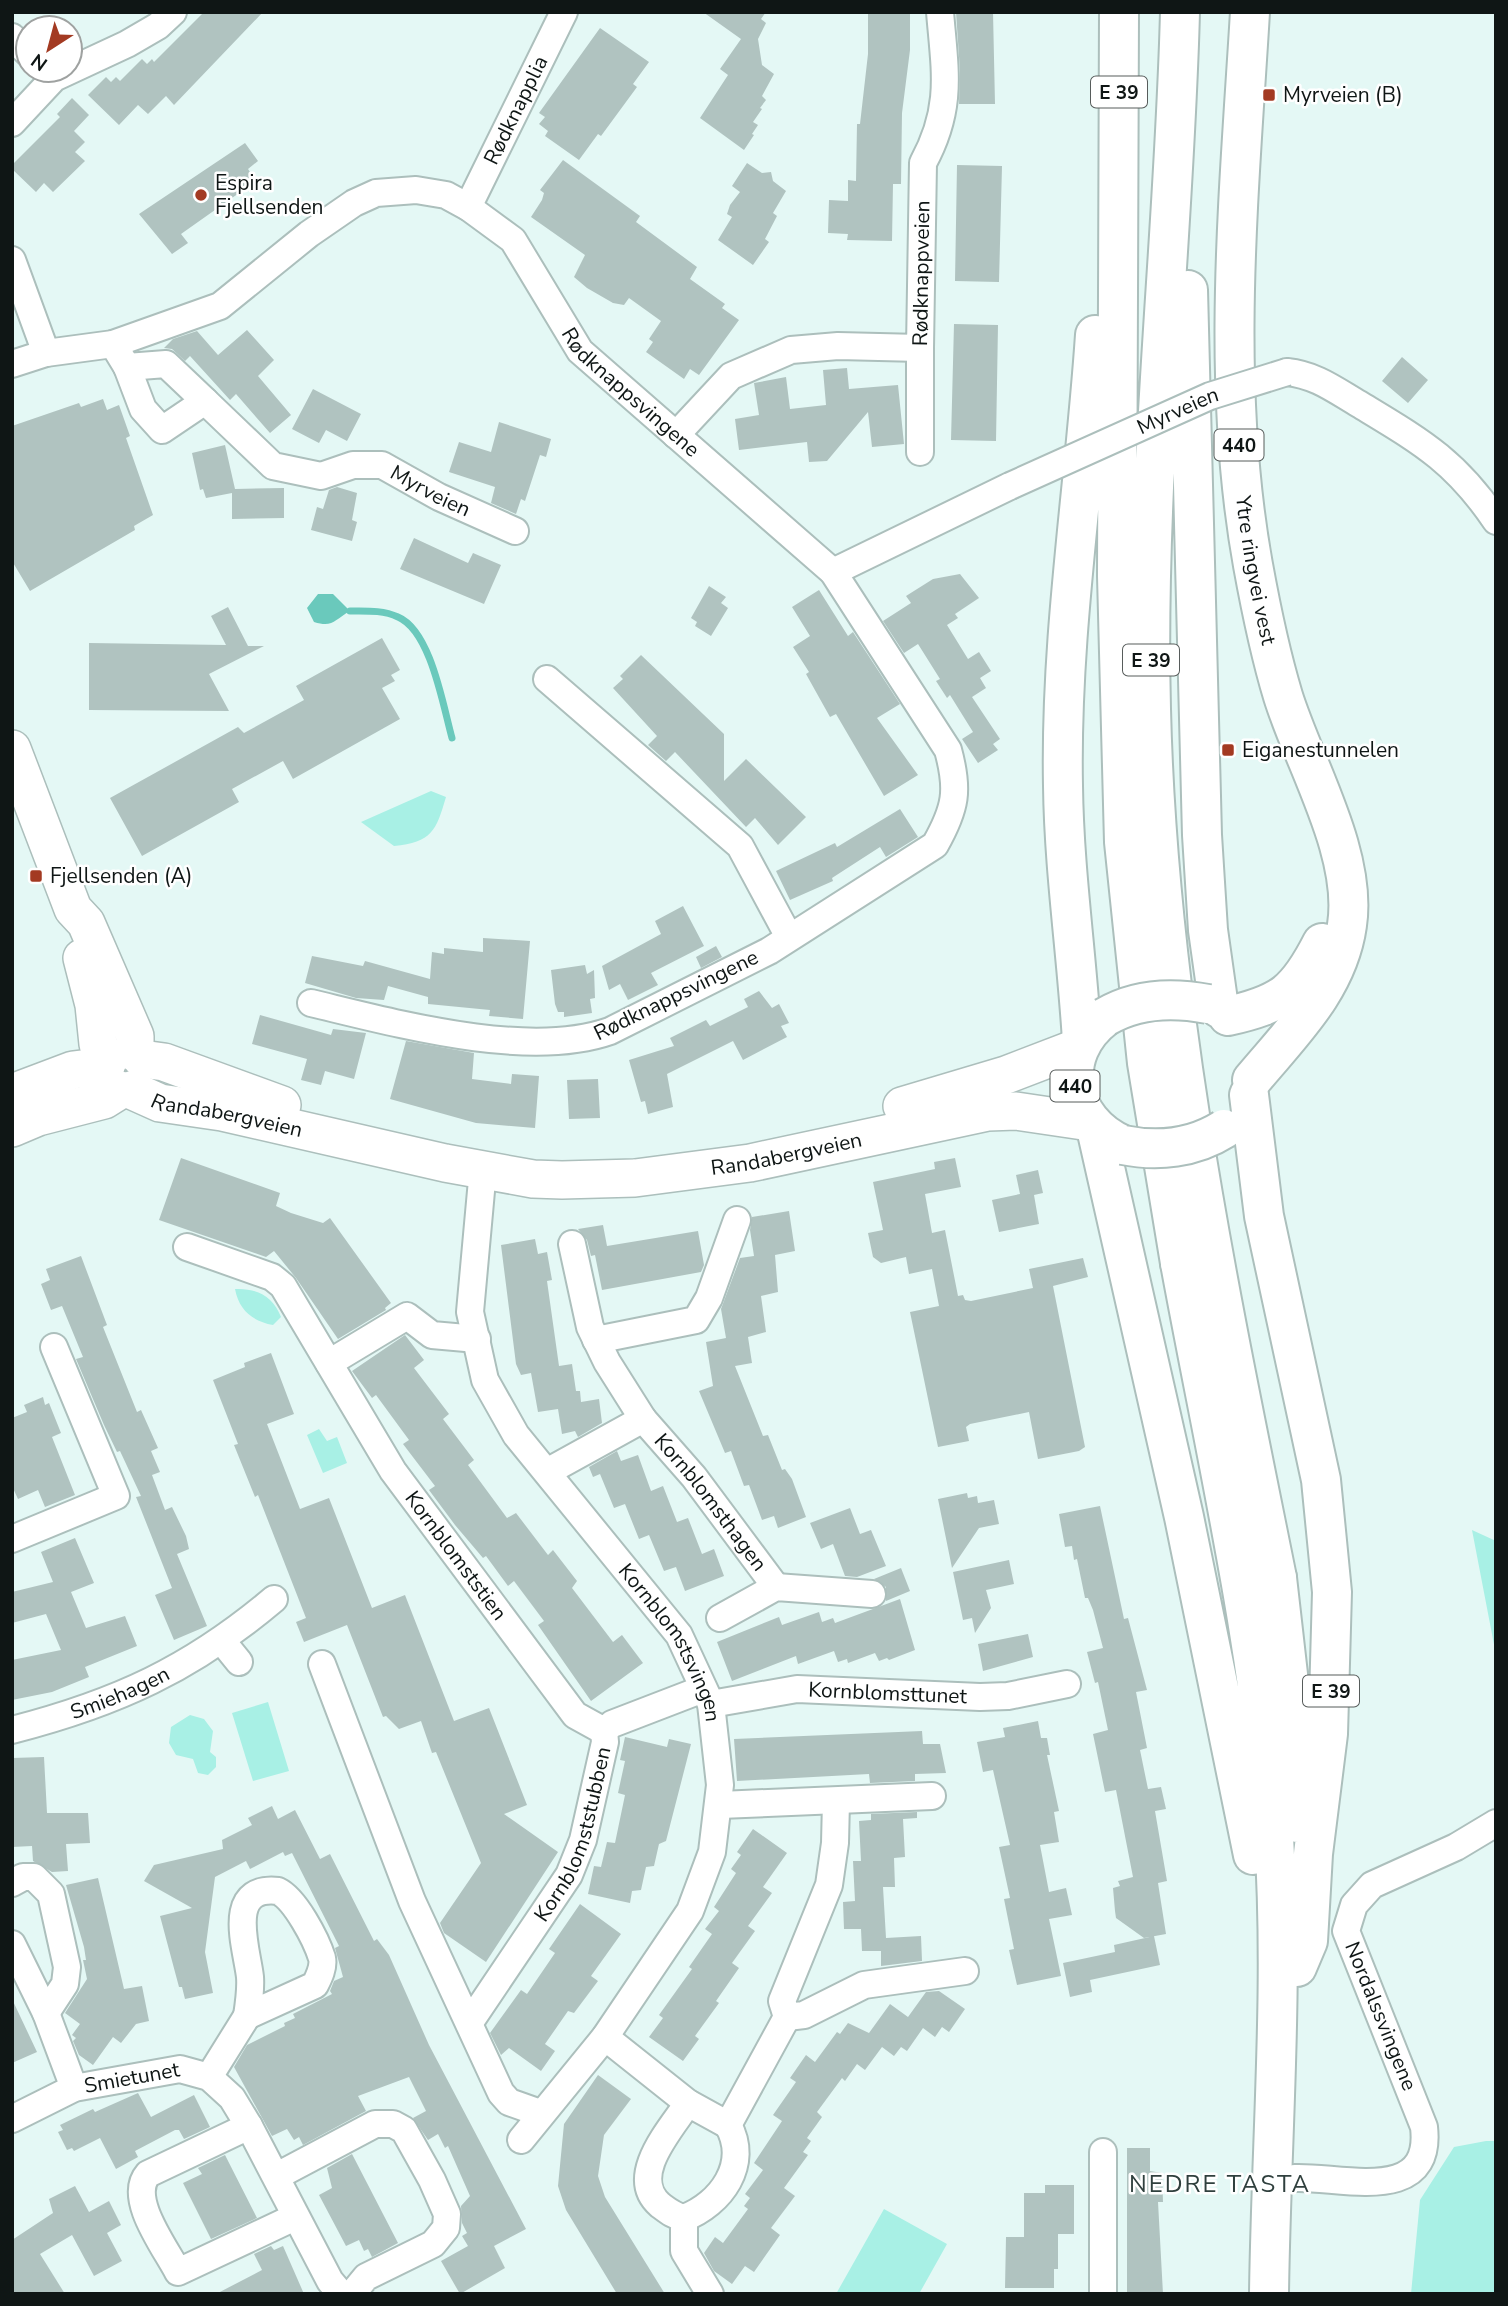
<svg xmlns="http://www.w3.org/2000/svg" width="1508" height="2306" font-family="'Nunito Sans',sans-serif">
<rect width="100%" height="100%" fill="#e4f8f5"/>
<path fill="#a8f0e5" d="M431,791L446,797C436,831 432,842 394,846L361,822Z
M235,1289C257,1288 273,1296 281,1317L273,1325C252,1321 239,1310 235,1289Z
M319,1429L327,1441L337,1437L347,1463L323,1473L307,1435Z
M1472,1530L1496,1541V1655Z
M268,1702L289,1771L253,1781L232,1713Z
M190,1715L204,1719L213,1731L210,1752L216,1757V1767L208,1775L198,1773L193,1759L176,1755L169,1743L171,1727Z
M1486,2141H1496V2294H1411L1420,2200L1454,2147Z
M884,2209L947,2244L919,2294H836Z"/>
<path fill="#6ac9bc" d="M318,594H333L350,611C334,620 333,628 314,622L307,608Z"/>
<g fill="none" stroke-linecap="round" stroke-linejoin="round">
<path stroke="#6ac9bc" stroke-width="7" d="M350,611C367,611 383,610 398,617C431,631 443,706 452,738"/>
</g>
<path fill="#b0c3c0" d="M204,12H263L174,105L166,96L148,114L138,105L119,125L88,95L106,77L111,82L116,77L120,81L142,59L147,64L152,59L154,62Z
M703,12H766L761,19L766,23L758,39L762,65L774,74L762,96L766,100L760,108L762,109L753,122L758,125L752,134L754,135L744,150L700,118L728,75L720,69L741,39Z
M868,12H910V50L902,113L901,184H893L892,241L847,240L848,234L828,233L829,200L848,201V180L856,181L857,124H860L868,54Z
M956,12H993L995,104H959L960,71Z
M600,28L649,62L633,84L637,87L601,136L598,134L579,160L545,136L548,131L539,124L545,117L539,113Z
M72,98L89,115L74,131L85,142L75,152L85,161L53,192L44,183L36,192L12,169V165L60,117L57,114Z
M245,143L258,161L248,169L256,181L181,234L188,243L172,254L139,214Z
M563,160L640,216L636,222L697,267L690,279L725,304L722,308L739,320L699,375L690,369L684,379L646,352L653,342L649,339L661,321L629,298L624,305L613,303L587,288L574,277L585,255L531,217L542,200L544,193L540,190Z
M747,163L762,173L771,172L773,181L786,191L773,213L777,216L765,239L769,242L753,265L718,240L732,217L727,214L730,205L740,192L732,186Z
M957,165L1002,166L999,282L955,281Z
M954,324L998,325L996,441L951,440Z
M247,330L274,360L258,376L291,415L270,433L236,394L230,400L190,356L185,361L172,349L164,348L173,339L197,331L218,355Z
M1402,357L1428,380L1408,403L1382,381Z
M847,368L849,389L898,385L904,444L872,447L868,412L827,461L809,462L807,442L739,450L735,419L759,415L754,383L786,377L790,409L826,405L823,370Z
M313,389L361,414L347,441L326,430L319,443L292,429Z
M103,399L107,410L119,405L130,436L126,438L153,515L134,526L135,530L30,591L12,561V426L79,403L81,407Z
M499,422L551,439L546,457L540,455L525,501L521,499L516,514L491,503L495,487L449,472L459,442L491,452Z
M225,445L235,489L284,488V518L232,519V493L206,498L203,489L200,490L192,453Z
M337,487L357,493L352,520L357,522L352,541L311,530L317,507L323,509L329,490Z
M414,538L468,563L473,553L501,565L484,604L400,569Z
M960,574L979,598L955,614L958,618L947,625L968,659L979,652L991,671L980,678L986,688L972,697L1000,739L993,744L998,750L978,763L962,739L973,732L950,695L947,698L936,681L940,679L918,644L904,653L883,621L911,603L906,596L933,579Z
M709,586L726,597L721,603L728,608L711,636L695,626L697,622L691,618Z
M819,590L848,636L853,632L900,704L877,718L918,775L884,796L836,714L830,717L806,674L809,672L793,647L810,636L792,607Z
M228,607L248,646H264L209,674L229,711L89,710V643L226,645L211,616Z
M382,638L400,670L391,675L395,681L382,688L400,719L293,779L283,761L232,789L239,802L142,856L110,798L238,727L244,733L304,700L296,686Z
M641,655L724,734V781L746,759L806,817L778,845L755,818L746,827L675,752L666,761L648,745L657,736L613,688L623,679L620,676Z
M900,809L918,837L886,857L880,847L832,878L833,881L790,900L776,871L835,843L837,847Z
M683,906L704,946L651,973L658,985L628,1000L620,984L609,990L602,966L661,934L655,921Z
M483,938L530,941L523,1019L489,1016L490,1010L428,1004V997L388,986L384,1000L356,998L305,983L312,956L363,966L365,961L430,979L432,952L444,954V948L483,952Z
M716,946L722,957L701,968L696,957Z
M585,965L587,974L594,970L595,998L590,999L592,1013L564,1017V1012H558L555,1004L551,970Z
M759,991L772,1008L779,1004L789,1023L781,1026L787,1037L743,1060L733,1041L667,1074L673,1107L648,1114L645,1101L641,1102L629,1060L674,1046L670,1038L706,1020L710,1026L748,1007L744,999Z
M260,1015L331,1035L333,1029L366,1033L354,1079L325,1071L321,1085L301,1080L307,1059L252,1044Z
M406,1041L474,1053L472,1079L511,1084L512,1074L539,1076L535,1128L476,1123L390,1099Z
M598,1079L600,1118L569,1119L567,1080Z
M181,1158L280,1193L276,1206L291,1213L323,1223L330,1218L391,1303L385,1308L386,1310L338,1339L296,1278L274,1251L266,1257L159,1220Z
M955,1158L961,1187L925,1194L932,1233L945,1230L958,1296L963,1295L965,1300L971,1301L1033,1288L1029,1269L1083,1258L1088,1277L1053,1286L1085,1447L1079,1451L1038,1459L1029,1412L970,1424L966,1427L969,1441L938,1447L910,1312L939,1306L932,1269L909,1274L906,1257L881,1263L873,1257L868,1233L883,1230L873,1182L935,1169L934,1162Z
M1038,1170L1043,1193L1034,1195L1039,1224L999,1232L992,1200L1020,1194L1016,1175Z
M789,1211L795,1251L775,1255L778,1292L761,1296L766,1332L748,1337L752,1363L735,1366L763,1436L768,1435L782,1470L785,1469L792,1479L806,1517L778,1528L774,1516L762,1520L749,1485L744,1486L731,1451L725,1453L699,1391L713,1386L706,1342L726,1338L721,1309L740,1258L754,1256L750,1230L752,1217Z
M603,1225L607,1246L698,1231L704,1265L701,1272L602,1290L595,1255L591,1256L587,1240L578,1229Z
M535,1239L538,1254L547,1252L552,1280L547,1281L559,1366L572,1364L576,1391H580L581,1402L599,1399L602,1423L578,1437L575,1431L562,1434L558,1409L538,1412L531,1373L521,1375L516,1364L501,1245Z
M81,1256L107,1325L103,1327L137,1412L141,1410L158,1448L151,1451L160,1472L152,1475L165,1510L172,1507L186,1536L189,1549L177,1554L207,1626L174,1640L155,1595L172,1588L136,1497L141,1496L120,1451L117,1452L104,1425L76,1359L83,1357L62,1306L51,1310L41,1284L50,1280L46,1269Z
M405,1335L424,1360L414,1368L449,1414L443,1419L474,1460L468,1465L507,1518L516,1513L548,1555L553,1550L577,1581L572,1588L613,1642L622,1635L643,1663L591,1701L538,1625L544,1621L514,1581L508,1586L486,1556L483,1558L455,1525L429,1490L435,1486L403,1444L409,1440L376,1395L372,1398L352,1371Z
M271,1353L294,1414L267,1424L300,1509L329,1498L372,1608L405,1595L454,1721L489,1708L527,1805L504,1814L558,1852L486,1962L444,1933L440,1923L481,1863L436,1752L432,1753L421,1721L399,1729L386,1716L383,1717L347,1625L304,1642L296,1622L306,1618L258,1495L255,1497L234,1445L238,1444L213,1380L245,1367L244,1363Z
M43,1397L45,1405L49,1403L61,1433L52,1437L75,1495L45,1507L38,1490L18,1499L12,1486V1418L27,1412L24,1405Z
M617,1451L621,1461L638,1455L651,1491L663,1486L677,1522L688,1518L702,1554L714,1549L724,1576L685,1591L676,1567L664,1571L649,1535L639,1539L625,1504L614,1508L600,1474L593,1477L589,1467Z
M967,1493L968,1498L977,1496L978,1503L994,1500L999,1524L979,1528L952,1568L938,1499Z
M1100,1506L1124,1619L1128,1618L1147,1690L1136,1692L1147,1748L1140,1750L1148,1789L1161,1787L1166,1809L1155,1811L1167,1881L1158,1883L1166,1934L1144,1938L1116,1918L1115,1911L1113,1888L1120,1886L1118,1881L1133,1877L1116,1790L1105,1792L1093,1734L1108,1730L1098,1682L1095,1683L1087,1652L1103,1648L1093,1610L1088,1598H1085L1077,1559L1074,1560L1072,1546L1065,1547L1059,1514Z
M850,1508L860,1534L871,1530L886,1566L857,1577L845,1576L833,1544L821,1549L810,1523Z
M75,1538L94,1583L71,1592L86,1628L125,1616L137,1646L85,1667L89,1677L52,1692L12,1700V1660L61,1650L46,1614L12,1623V1592L53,1582L41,1552Z
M1009,1560L1014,1584L986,1590L991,1608L975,1633L972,1618L963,1620L953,1572Z
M901,1568L910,1591L886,1601V1587L874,1579Z
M900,1599L915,1650L889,1660L887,1658L879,1661L875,1653L848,1663L847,1659L838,1662L834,1651L798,1664L796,1656L732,1681L717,1642L779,1617L782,1625L819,1612L822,1622L833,1618L835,1623Z
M1028,1634L1033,1657L983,1671L978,1644Z
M1038,1721L1041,1738H1047L1050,1755H1047L1059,1811L1054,1812L1059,1842L1040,1845L1049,1892L1066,1888L1072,1915L1049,1919L1061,1976L1017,1985L1009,1950L1014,1949L1004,1899L1010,1898L999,1847L1010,1845L993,1770L983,1772L977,1742L1005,1737L1003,1728Z
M922,1731L923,1744H940L946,1773L915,1774V1781L870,1783L869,1774L737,1781L734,1739Z
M625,1737L667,1747L669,1739L691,1744L666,1841L659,1844L654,1866L646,1867L641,1890L632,1891L630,1903L588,1894L594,1866L601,1867L607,1842L615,1843L625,1795L618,1793L625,1761L620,1760Z
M44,1757L47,1813H88L90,1843L66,1844L68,1871L52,1872L33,1861L32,1846L12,1847V1758Z
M272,1806L278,1819L295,1810L320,1859L330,1854L374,1941L377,1939L389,1955L429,2045L526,2229L494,2246L505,2268L460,2294L441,2261L468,2246L462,2236L467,2233L462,2223L461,2206L470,2196L448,2146L445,2148L438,2134L428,2140L413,2118L426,2111L409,2077L358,2096L366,2111L303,2145L299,2137L294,2140L287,2129L272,2136L234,2067L247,2045L285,2026L284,2023L295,2018L293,2014L332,1994L330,1991L334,1981L343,1977L335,1948L339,1946L292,1853L285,1856L283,1852L250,1869L246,1861L215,1877L205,1952L213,1993L185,1999L182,1987H179L160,1916L192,1908L144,1881L154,1865L223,1849L222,1840L252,1825L248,1818Z
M917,1812V1818L903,1819L905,1857L894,1858L895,1887H883L886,1938L921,1936L922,1961L881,1966V1951H862L861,1929H844L843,1902L855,1901L853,1861H861L859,1821L871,1820V1814Z
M753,1829L787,1853L763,1887L772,1893L748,1926L755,1931L732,1963L739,1968L716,2001L719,2003L695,2036L699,2039L683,2061L649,2037L663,2018L659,2015L692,1969L689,1967L712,1934L705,1929L719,1911L714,1907L736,1873L731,1869L741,1855L737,1852Z
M98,1878L124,1989L142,1986L149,2021L136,2024L121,2043L113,2037L93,2065L79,2055L73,2041L76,2038L72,2035L80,2024L65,2013L87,1979L83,1960H86L84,1947L66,1885Z
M580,1904L621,1934L591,1976L598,1981L574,2013L568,2011L545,2044L555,2051L541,2071L509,2048L501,2055L490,2033L521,1990L527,1994L555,1953L549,1949Z
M1154,1936L1160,1965L1090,1980L1092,1992L1070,1997L1063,1963L1115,1952L1114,1945Z
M939,1991L965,2009L949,2032L942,2027L935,2037L923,2028L907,2051L901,2047L894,2056L882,2047L865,2070L857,2064L845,2081L842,2078L817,2112L822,2117L807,2138L811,2141L803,2152L808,2155L784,2188L795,2196L771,2228L780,2235L754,2272L745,2266L732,2284L714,2271L704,2253L715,2237L723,2243L748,2209L744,2206L750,2198L745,2194L763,2170L754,2163L782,2121L773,2115L796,2082L790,2078L806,2055L815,2062L837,2032L840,2034L848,2023L869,2033L890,2004L908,2017L926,1992Z
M12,1999L37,2052L12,2063Z
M598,2075L631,2099L604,2135L598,2176L605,2197L665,2294H617L566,2210L558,2186L564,2124Z
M138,2093L151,2117L194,2095L210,2127L184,2139L179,2130H175L135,2151L138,2157L116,2169L100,2138L74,2151L72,2148L67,2150L58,2132L63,2130L60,2125L93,2109L95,2112Z
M1127,2148H1150V2171L1162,2173L1163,2202H1158L1163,2294H1127Z
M352,2154L398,2243L372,2257L368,2249L364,2251L359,2240L346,2246L319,2195L332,2188L327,2168Z
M225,2155L257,2218L211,2239L183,2183L202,2174L198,2168Z
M1045,2185H1074V2234H1058V2269H1054V2288H1005L1006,2237H1024V2193H1045Z
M75,2186L89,2212L109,2201L121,2225L107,2233L122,2261L94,2276L72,2235L40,2254L65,2294H12V2240L53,2213L49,2199Z
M271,2246L274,2250L283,2246L304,2294H216L262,2270L254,2254Z"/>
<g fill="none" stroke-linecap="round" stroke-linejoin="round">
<defs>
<g id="minor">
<path d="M12,37L28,53"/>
<path d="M12,123L54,78L127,44L158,26L173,12"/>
<path id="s1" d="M468,207L564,12"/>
<path d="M12,260L46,353"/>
<path id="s2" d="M113,344L127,367L143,409L162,430L205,401L273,466L321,476L353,465H382L439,497L515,531"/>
<path d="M920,348V452"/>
<path id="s3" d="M12,364L46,353L113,344L220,306L309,234L354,203L376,193L416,190L446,195L468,207L513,240L580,351L833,572L948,750C959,790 956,808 935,845L769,951L610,1031C528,1060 395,1023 311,1003"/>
<path d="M127,367L166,364L205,401"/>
<path d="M1287,372C1316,375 1335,390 1359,404C1420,441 1455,460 1496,521"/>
<path id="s4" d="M676,435L731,376L791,350L838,346L920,348L923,163C953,108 945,72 940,12"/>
<path d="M833,572L1010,486"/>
<path d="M547,679L740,846L789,937"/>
<path id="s5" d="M483,1169L470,1312L485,1380L516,1435L679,1635L711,1704L720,1785L712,1852L690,1911L605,2037L521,2140"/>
<path d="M572,1244L590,1327L607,1362L643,1419"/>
<path id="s6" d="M187,1247L272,1277L283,1286L393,1471L575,1715L604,1731"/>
<path d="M596,1340L696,1320L709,1298L737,1220"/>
<path d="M329,1363L407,1316L432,1335L477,1339"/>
<path id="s7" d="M547,1472L643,1419L694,1477L776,1587"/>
<path d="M12,1539L116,1496L54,1347"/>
<path d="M720,1618L776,1587L872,1594"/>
<path d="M222,1641L239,1662"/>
<path d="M322,1664L412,1901L501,2093L509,2102L540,2113"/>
<path id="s8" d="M711,1704L797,1689L980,1697L1008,1696L1067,1684"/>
<path id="s9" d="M12,1730C117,1703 191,1669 274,1599"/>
<path d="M720,1805L932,1796"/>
<path d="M12,1883L23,1877H34L51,1894L67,1967L65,1984L46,2013"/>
<path d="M278,1891C295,1899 316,1939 322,1958C324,1967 319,1977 315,1985L247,2016C249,2003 251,1990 250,1977C247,1949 224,1885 278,1891Z"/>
<path d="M12,1944L46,2013L74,2088"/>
<path d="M787,2017L804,2015L864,1985L965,1971"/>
<path id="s10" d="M470,2022L569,1875L583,1840L605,1742L604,1731L612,1724L703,1689"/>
<path d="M605,2037L688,2103L728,2125L787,2017L782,2001L829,1885L835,1843L836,1801"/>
<path d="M209,2077L247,2016"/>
<path d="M688,2103C671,2129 627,2176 660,2205C668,2211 674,2216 684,2218V2251L710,2294"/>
<path id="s11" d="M12,2119L74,2088L180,2069L209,2077L232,2098L249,2126L330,2281L341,2294"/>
<path d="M249,2126L148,2174C127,2198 165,2247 178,2272L295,2217"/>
<path d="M1103,2152V2294"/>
<path d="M277,2176L375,2124H393L404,2130L432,2180L447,2214L446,2228L433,2244L366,2277L352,2294"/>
<path d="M1295,2178C1341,2176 1433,2206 1424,2127L1346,1931L1354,1905L1372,1885L1456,1847L1496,1823"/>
<path d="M684,2218C721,2204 750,2164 728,2125"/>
</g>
<g id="secondary">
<path d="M12,749L73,909L86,923L135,1036V1053"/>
<path d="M82,958L94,1005L98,1044L108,1061"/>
<path d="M142,1059L164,1062L282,1105"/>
<path id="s12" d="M131,1090L160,1103L222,1112L445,1163L533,1179L562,1180L635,1178L750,1163L988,1112L1016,1111L1090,1122"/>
<path d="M12,1093L73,1070L106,1066"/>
<path d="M902,1106L1006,1075L1079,1047"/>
<path d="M12,1128L38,1117L104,1100L120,1090"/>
</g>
<g id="primary">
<path id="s13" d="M1250,12C1239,195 1220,383 1253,565C1261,609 1270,653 1283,696C1304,764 1358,853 1347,925C1338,989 1291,1033 1252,1080"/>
<path d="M1228,1016C1282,1004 1297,992 1322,943"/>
<path d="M1105,1017C1055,1055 1068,1121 1123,1145"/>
</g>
<path id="trunk" d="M1249,1095L1264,1216L1321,1480L1332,1592L1328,1734L1313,1854L1308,1941L1297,1967
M1096,1128L1184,1517L1253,1855
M1180,1263C1215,1453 1260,1645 1274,1838C1284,1990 1271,2142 1269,2294
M1277,1578L1295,1736L1298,1823"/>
<path id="motorway" d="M1119,12L1117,576L1124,842L1147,1063L1180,1263
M1180,12C1174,245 1145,476 1151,709C1158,1004 1219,1290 1277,1578
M1188,290L1202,835L1208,930L1219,1008
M1082,1041C1077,956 1064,871 1063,786C1060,635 1085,485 1095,335"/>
</defs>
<use href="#minor" stroke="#acbfbc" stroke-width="30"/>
<use href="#secondary" stroke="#acbfbc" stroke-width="40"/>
<use href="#primary" stroke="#acbfbc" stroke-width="42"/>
<use href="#trunk" stroke="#acbfbc" stroke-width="42"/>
<use href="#motorway" stroke="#acbfbc" stroke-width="42"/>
<use href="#minor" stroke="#fff" stroke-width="26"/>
<use href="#secondary" stroke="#fff" stroke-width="37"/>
<use href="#primary" stroke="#fff" stroke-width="38"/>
<use href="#trunk" stroke="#fff" stroke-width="38"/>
<use href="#motorway" stroke="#fff" stroke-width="38"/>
<defs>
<g id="minor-bridge">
<path id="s14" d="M1010,486L1210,396L1287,372"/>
</g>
<path id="primary-bridge" d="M1105,1017C1137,998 1172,997 1208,1004
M1123,1145C1158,1152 1194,1148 1224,1129"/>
</defs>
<use href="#minor-bridge" stroke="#acbfbc" stroke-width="30" stroke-linecap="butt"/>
<use href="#primary-bridge" stroke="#acbfbc" stroke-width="42" stroke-linecap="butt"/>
<use href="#minor-bridge" stroke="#fff" stroke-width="26"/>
<use href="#primary-bridge" stroke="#fff" stroke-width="38"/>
</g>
<g fill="#a33a22" stroke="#fff" stroke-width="2.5">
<rect x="1262" y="88" width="14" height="14" rx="3.5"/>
<circle cx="201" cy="195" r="7"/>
<rect x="1221" y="743" width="14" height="14" rx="3.5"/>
<rect x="29" y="869" width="14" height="14" rx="3.5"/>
</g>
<g text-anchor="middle" stroke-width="5" stroke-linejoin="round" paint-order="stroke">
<g fill="#fff" stroke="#575c5b" stroke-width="2">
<rect x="1091" y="76.5" width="56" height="31" rx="5"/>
<rect x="1214.5" y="429.5" width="49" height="31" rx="5"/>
<rect x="1123" y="644.5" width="56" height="31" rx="5"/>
<rect x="1050.5" y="1070.5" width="49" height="31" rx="5"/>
<rect x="1303" y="1675.5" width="56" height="31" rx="5"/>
</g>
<g font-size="19" font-weight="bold" fill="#0f1615">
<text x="1119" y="99">E 39</text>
<text x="1239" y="452">440</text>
<text x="1151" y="667">E 39</text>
<text x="1075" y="1093">440</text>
<text x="1331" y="1698">E 39</text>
</g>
<g font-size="21" fill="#0f1615" stroke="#fff" text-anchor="start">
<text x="1283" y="102">Myrveien (B)</text>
<text x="215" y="190">Espira<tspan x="215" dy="24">Fjellsenden</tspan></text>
<text x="1242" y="757">Eiganestunnelen</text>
<text x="50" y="883">Fjellsenden (A)</text>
</g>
<g font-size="21" fill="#0f1615" stroke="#fff">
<text dy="7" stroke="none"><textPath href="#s1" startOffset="108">Rødknapplia</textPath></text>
<text dy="7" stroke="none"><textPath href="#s4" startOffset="350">Rødknappveien</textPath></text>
<text dy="7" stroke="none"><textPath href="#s3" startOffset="756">Rødknappsvingene</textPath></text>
<text dy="7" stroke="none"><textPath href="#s14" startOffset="184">Myrveien</textPath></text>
<text dy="7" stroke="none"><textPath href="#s2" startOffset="413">Myrveien</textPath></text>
<text dy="7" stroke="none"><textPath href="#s13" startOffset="560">Ytre ringvei vest</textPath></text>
<text transform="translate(676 995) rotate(-26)" y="7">Rødknappsvingene</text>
<text dy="7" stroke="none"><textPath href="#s12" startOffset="100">Randabergveien</textPath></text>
<text dy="7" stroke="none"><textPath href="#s12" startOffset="668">Randabergveien</textPath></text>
<text dy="7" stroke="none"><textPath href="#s7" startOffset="217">Kornblomsthagen</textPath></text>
<text dy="7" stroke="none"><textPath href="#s6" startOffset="425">Kornblomststien</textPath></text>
<text dy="7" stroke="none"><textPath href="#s5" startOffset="537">Kornblomstsvingen</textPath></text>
<text dy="7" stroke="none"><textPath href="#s9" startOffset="114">Smiehagen</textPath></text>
<text dy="7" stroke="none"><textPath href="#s8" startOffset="178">Kornblomsttunet</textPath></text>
<text dy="7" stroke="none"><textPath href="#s10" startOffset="217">Kornblomststubben</textPath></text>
<text transform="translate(1381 2016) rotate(68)" y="7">Nordalssvingene</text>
<text dy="7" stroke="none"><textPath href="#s11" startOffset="128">Smietunet</textPath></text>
</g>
<g font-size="24" letter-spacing="2" fill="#30403e" stroke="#fff">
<text x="1220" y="2192">NEDRE TASTA</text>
</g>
</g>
<rect width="1508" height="2306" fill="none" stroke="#0f1615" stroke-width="28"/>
<g transform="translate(49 49) rotate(216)"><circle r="33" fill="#ffffff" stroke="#9fa2a1" stroke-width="2"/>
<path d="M0-5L12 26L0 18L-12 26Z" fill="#a33a22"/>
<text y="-10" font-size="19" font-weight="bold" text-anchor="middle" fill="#0f1615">N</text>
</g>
</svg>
